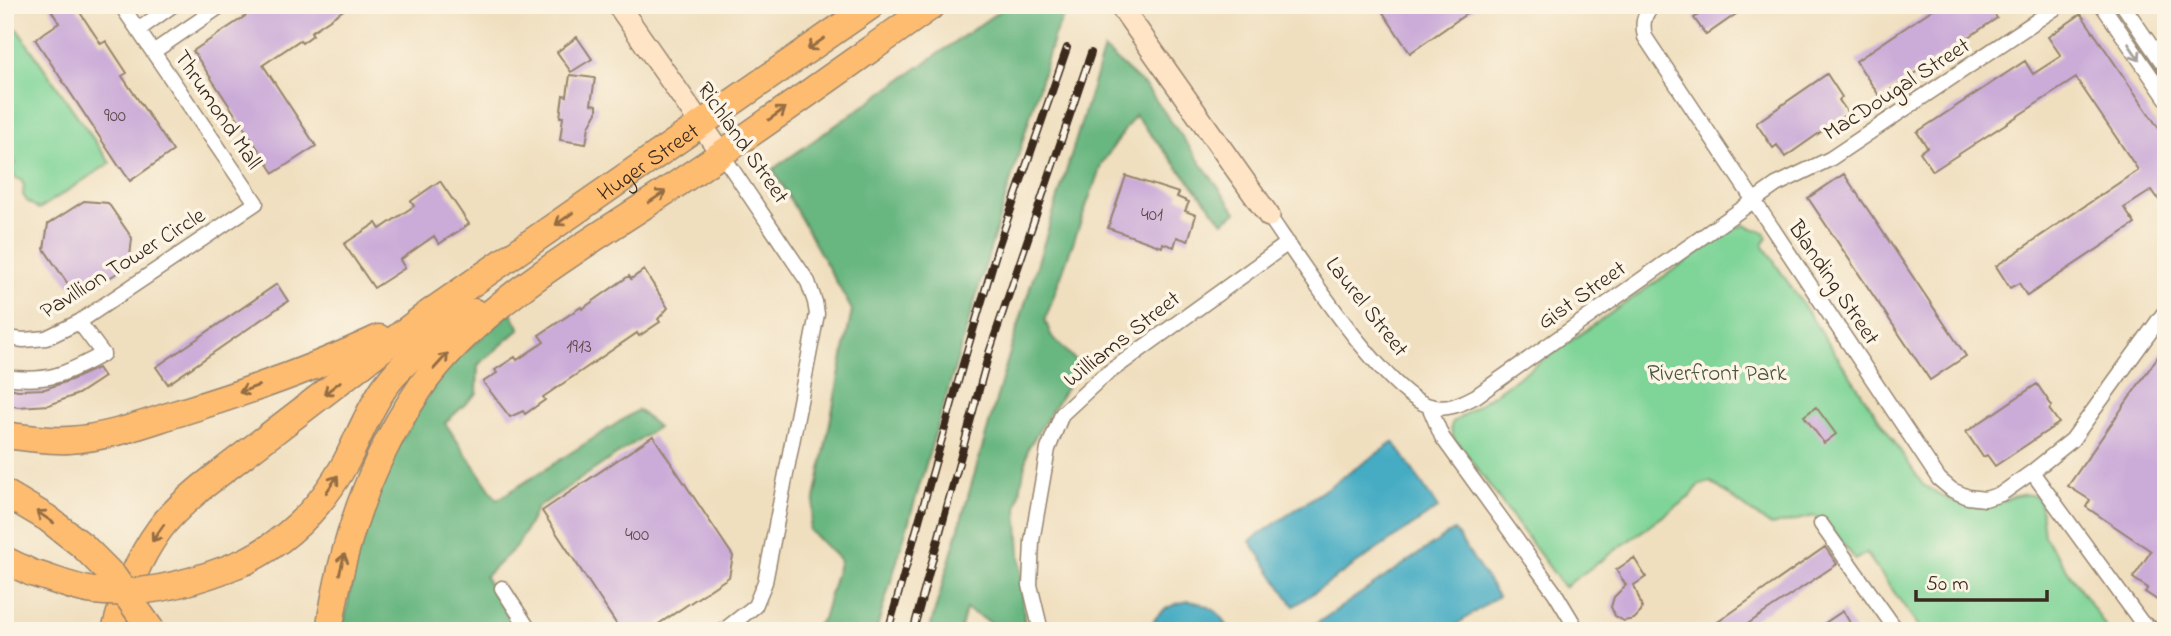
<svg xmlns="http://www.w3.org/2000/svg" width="2171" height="636" font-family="'Indie Flower',sans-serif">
<rect width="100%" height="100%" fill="#fcf5e5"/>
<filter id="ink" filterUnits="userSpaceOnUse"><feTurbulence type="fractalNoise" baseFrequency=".0143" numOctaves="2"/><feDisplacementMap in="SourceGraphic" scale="14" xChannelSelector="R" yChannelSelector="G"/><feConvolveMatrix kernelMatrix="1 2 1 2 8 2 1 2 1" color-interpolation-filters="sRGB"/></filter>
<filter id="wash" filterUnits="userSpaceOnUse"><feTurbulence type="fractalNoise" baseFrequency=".00686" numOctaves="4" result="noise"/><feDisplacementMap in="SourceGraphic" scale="28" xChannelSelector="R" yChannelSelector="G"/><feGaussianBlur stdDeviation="1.57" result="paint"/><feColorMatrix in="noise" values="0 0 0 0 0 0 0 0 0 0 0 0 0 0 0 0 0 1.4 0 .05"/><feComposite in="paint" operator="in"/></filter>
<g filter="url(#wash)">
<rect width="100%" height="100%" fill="#f0dfbf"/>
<path fill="#7fd498" stroke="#5d7f5b" stroke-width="2" d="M17,29L110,163L39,209L27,201L23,195L24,185L21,180L15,178L11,168L15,163L11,151L5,147V36Z
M1744,225L1764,232L1767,238L1763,245L1923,485C1940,494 1959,507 1979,507C2000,508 2021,484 2040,500L2044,536L2109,631H1922L1866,553L1856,560L1827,524L1814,516L1771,526L1711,482L1699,485L1691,496L1564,587L1464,451C1456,442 1449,435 1452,423L1731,230Z"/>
<path fill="#67b680" stroke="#51704f" stroke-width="2" d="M1008,5H1069L1054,36L876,631H810L823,619L840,560L809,530L852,310L773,169Z
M1104,49L1147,88L1236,212L1223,222L1135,115L1102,163L1045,320L1051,335L1076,361L1073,377L1028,448L1017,508L1025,631H1006L966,609L960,631H929L1007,362Z
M511,312L520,329L478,365L477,393L445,423L497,500L638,410L658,427L537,508L518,545L485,577L517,631H342L362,531L383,472L441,373Z"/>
<path fill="#44acc3" stroke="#406b70" stroke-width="2" d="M1394,442L1438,508L1294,606L1250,541Z
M1454,530L1498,596L1447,631H1312L1310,628Z
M1189,601C1209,604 1222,612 1230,631H1148C1156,612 1169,604 1189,601Z"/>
<g id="blocks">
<path fill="#cbabd8" d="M48,5H75L101,44L106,41L127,73L122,76L173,151L130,181L121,168H120L35,39L59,23Z
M262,5H351L311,32L313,35L302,43L300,40L263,65L316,146L274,173L193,51Z
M1378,5H1479L1410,53Z
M1712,5H1749L1706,35L1694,18Z
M1939,5H1988L1997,18L1880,97L1856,61Z
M2081,14L2166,139V210L2152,190L2124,208L2135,224L2027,296L2019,283L2010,288L1996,266L2138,170L2120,143L2076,78L1933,171L1920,152L1927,147L1917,132L2025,61L2033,74L2061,56L2048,37Z
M577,37L592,59L571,72L557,52Z
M1827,74L1842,97L1839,100L1848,113L1785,157L1777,145L1773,148L1756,123Z
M570,75L595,78L591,104L597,105V112L589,126L586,144L560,140L563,117H560L563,95L567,96Z
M1844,174L1966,356L1930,380L1808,198Z
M1126,176L1179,193L1177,197L1189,202L1185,211L1196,215L1188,241L1177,237L1174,247L1163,243L1162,247L1108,228Z
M440,181L469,224L439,244L434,236L400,260L405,268L374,288L344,244L376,223L380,229L414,206L411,201Z
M84,201L108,203L132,238L129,266L94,287L68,284L44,249L48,224Z
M644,270L668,308L658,319L660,322L639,336L637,333L580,372L543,397L545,400L525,414L523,411L510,417L483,382L497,373L495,370L515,357L517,360L544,342L539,335L581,307L582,309L629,276L631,279Z
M277,284L288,301L168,384L156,367Z
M2166,345V606L2145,592L2148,588L2133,578L2151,551L2086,507L2090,500L2068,486Z
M98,368L104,377L78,394L49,405L18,407L5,404V387L18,390L45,389L71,380Z
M2037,384L2052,406L2049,409L2059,423L1995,466L1987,455L1983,457L1966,432Z
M1816,407L1836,434L1824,443L1804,416Z
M653,436L733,556L729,577L648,631H621L542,511Z
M1825,547L1837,564L1737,631H1705Z
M1634,558L1646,577L1634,585L1642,607L1641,612L1634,619L1624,621L1615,616L1611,607L1614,597L1626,585L1616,570Z
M1843,611L1855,631H1813Z"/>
</g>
</g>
<g filter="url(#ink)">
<use href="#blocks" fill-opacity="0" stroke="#96846e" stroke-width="2"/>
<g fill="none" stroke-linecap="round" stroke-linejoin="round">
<defs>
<path id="street" d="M1653,5C1643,15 1642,24 1645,37L1939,479L1952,490L1968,497L1985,499L2001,494L2032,472L2072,440L2166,310
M2102,5L2166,98
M2123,5L2166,68
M138,30L173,5
M153,52L222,5
M721,153L808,282L815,302L817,314L765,582L755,606L723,631
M1269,216C1298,258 1385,394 1430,406C1447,411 1461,404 1476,396L1776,185L1830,159L2060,5
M5,338L24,340L46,338L79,322L256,203L121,5
M5,377C48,383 66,374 103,354L79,322
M1429,406L1442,437L1555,593L1578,631
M2032,472L2142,623L2156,631
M1821,524L1897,631
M502,588L530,631
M1041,631L1030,585L1032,541L1048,449L1062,414L1101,378L1288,243"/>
<path id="secondary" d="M618,5L721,153
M1120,5L1269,216"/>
<g id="highway">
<path d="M5,435C26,438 48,441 69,440C107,438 143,424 178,413C247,392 315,368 379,338"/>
<path d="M5,493L47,518L83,546"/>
<path d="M5,560L32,573"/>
<path d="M246,561C290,539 324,503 347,460C359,436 369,410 384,388C407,356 440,331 474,312"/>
<path id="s1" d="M115,631C124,595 137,560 159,530C171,513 187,500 202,487L425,316L872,5"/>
<path d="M329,631C341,551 364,477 407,408C415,396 422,384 431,373C491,298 589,243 668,190C758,130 845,67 933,5"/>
</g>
</defs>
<use href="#street" stroke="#96846e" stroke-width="17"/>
<use href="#secondary" stroke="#96846e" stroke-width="24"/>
<use href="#highway" stroke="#96846e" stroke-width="29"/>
<use href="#street" stroke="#fff" stroke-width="14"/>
<use href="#secondary" stroke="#ffe4c6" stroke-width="21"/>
<use href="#highway" stroke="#febc70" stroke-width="26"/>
<defs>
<path id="rail" d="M888,631L963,364L998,247L1067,48
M913,631L989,353L1091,53"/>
</defs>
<use href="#rail" stroke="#3b2a1e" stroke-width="8"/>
<use href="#rail" stroke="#fcf5e5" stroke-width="5" stroke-dasharray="16" stroke-linecap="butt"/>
<defs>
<path id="highway-bridge" d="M83,546L113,576L152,631
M32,573C53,579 73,588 94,591C146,597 199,581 246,561"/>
</defs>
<use href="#highway-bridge" stroke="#96846e" stroke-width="29" stroke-linecap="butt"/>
<use href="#highway-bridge" stroke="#febc70" stroke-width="26"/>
</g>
<defs><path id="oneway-shaft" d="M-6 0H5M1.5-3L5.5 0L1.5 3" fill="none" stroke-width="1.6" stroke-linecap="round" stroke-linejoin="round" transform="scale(1.75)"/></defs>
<g stroke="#936c43">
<use href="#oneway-shaft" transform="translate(816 44) rotate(145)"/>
<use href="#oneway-shaft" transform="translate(777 114) rotate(-35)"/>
<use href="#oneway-shaft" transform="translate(657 197) rotate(-34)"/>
<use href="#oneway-shaft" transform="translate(564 219) rotate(145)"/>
<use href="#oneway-shaft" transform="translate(441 361) rotate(-48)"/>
<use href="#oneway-shaft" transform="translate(332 388) rotate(142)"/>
<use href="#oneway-shaft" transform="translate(249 389) rotate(160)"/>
<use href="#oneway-shaft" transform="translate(332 484) rotate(-56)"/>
<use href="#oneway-shaft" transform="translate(45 517) rotate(-146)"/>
<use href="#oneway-shaft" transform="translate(158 533) rotate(125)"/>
<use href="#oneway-shaft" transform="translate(342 564) rotate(-76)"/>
</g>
<use stroke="#a79f9a" href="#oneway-shaft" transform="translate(2134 52) rotate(56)"/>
</g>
<g text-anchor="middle" stroke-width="7" stroke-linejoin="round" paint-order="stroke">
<g font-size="19" fill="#5f4a4c">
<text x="115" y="121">900</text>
<text x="1152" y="220">401</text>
<text x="579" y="352">1913</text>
<text x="637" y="540">400</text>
</g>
<g font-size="23" fill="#3b2a1e" stroke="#fcf5e5">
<text transform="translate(1896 88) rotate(-33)" y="8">MacDougal Street</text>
<text transform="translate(219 109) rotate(56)" y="8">Thrumond Mall</text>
<text transform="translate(744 142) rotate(55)" y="8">Richland Street</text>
<text dy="8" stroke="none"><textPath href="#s1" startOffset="724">Huger Street</textPath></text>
<text transform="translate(122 262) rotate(-32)" y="8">Pavillion Tower Circle</text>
<text transform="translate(1835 282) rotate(56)" y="8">Blanding Street</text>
<text transform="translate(1581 294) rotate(-35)" y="8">Gist Street</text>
<text transform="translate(1368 306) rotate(52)" y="8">Laurel Street</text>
<text transform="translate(1121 338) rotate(-38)" y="8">Williams Street</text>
</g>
<g font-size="23" fill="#4c543c" stroke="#fcf5e5">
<text x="1717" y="380">Riverfront Park</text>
</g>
</g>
<rect width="2171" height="636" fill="none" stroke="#fcf5e5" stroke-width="28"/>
<path d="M1916 590v10h131v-10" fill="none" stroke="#3b2a1e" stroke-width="3.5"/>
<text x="1926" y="590" font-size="21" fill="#3b2a1e" stroke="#fcf5e5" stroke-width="5" paint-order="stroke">50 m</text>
</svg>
